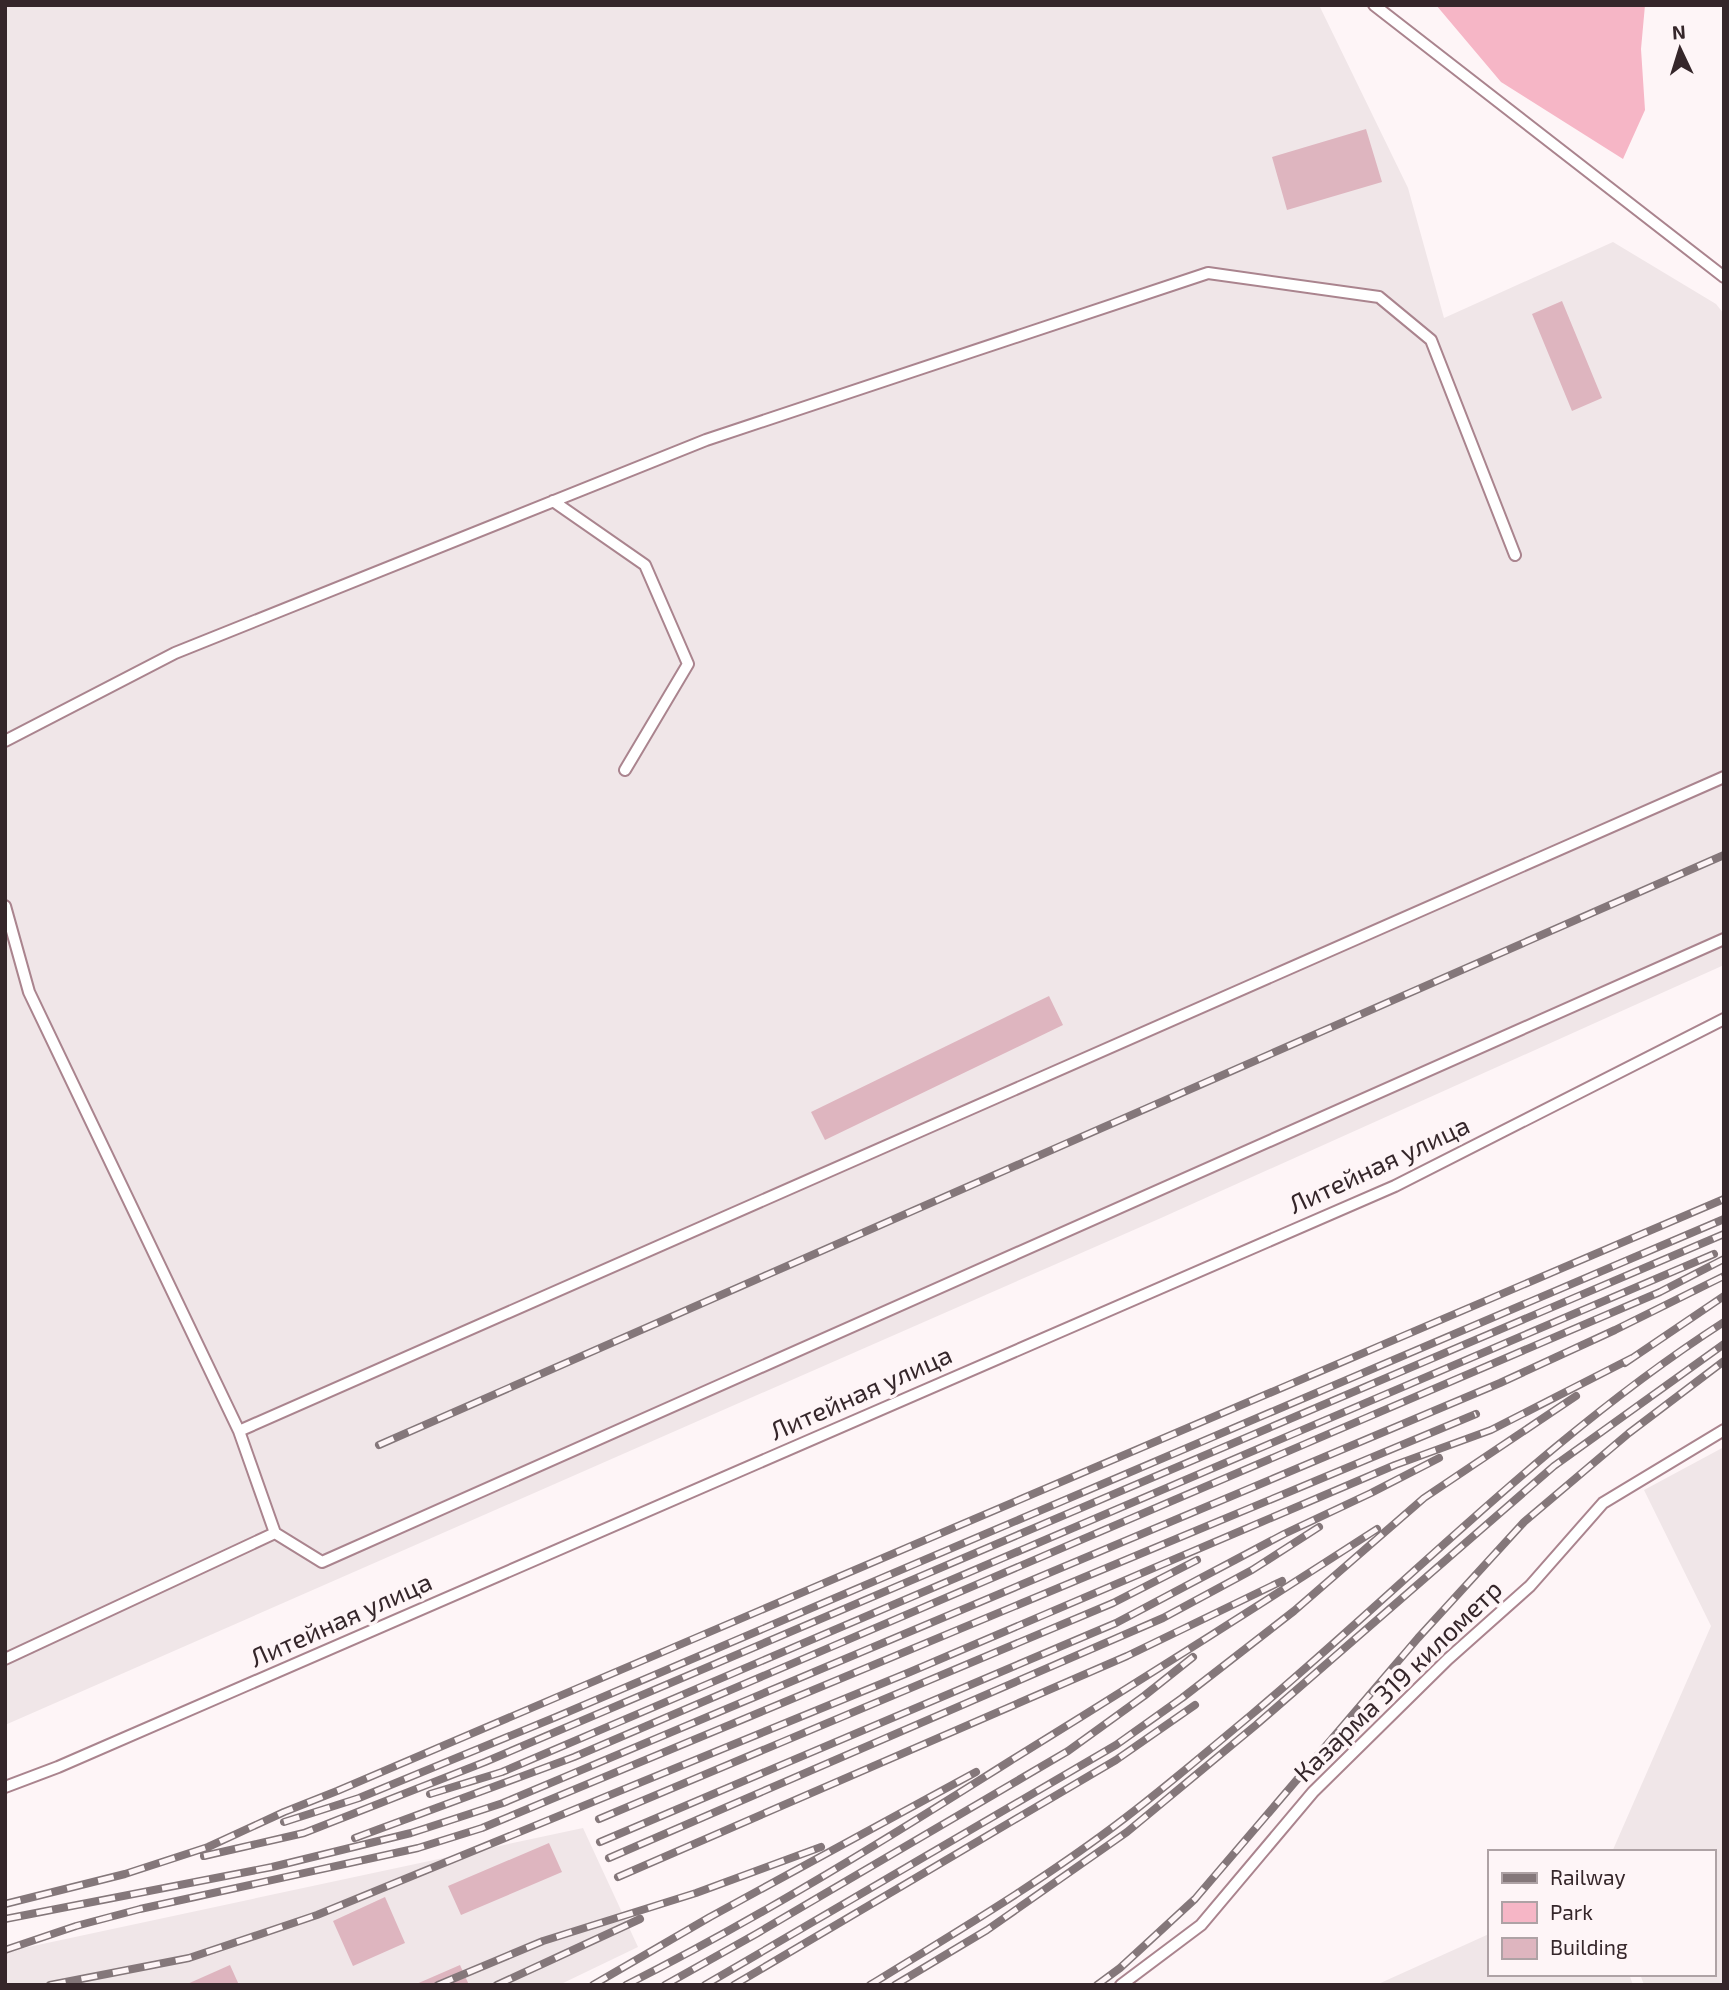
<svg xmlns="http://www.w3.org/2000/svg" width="1729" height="1990" font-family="'Exo 2',sans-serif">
<rect width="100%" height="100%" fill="#fef5f7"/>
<path fill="#f0e6e8" d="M5,5H1319L1408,188L1444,318L1613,242L1716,304L1724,314V965L1161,1218L5,1725Z
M1724,1447V1985H1644L1640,1974H1713V1852H1612L1711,1626L1644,1490Z
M583,1828L638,1947L559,1985H5V1952Z
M1489,1934V1974H1629L1633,1985H1376Z"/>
<path fill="#f6b6c6" d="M1436,5H1645L1641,49L1645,110L1623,159L1501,82Z"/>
<path fill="#deb5bf" d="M1366,129L1382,182L1287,210L1272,157Z
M1562,301L1602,398L1572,411L1532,314Z
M1049,996L1063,1025L825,1140L811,1112Z
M549,1843L562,1872L461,1915L448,1886Z
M385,1897L405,1943L353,1966L333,1921Z
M230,1965L239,1985H185Z
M460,1965L469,1985H414Z"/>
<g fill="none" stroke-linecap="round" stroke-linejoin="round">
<defs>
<path id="lane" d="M1374,5L1724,277
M553,501L645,565L688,664L625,770
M5,741L175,653L706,440L1208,273L1379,297L1431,340L1515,555
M5,906L29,992L239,1431L275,1533L322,1562L1724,939
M239,1431L1724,777
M5,1659L275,1533
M5,1787L58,1767L1395,1186L1724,1019
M1121,1985L1201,1925L1313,1792L1448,1659L1530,1586L1603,1503L1724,1430"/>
</defs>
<use href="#lane" stroke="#aa848e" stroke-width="14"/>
<use href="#lane" stroke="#fff" stroke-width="10"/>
<defs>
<path id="rail" d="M1625,1363L1724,1296
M379,1445L1724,855
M430,1794L502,1772L1714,1254
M599,1819L1113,1603L1197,1560
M284,1822L359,1798L556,1717L1724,1219
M355,1838L574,1757L1660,1292L1724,1259
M600,1842L1116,1623L1284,1534L1371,1493L1439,1458
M204,1856L304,1833L485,1762L1724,1234
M609,1858L1163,1618L1252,1570L1319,1527
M618,1877L1127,1656L1282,1581
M5,1904L125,1874L208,1847L284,1812L337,1791L1724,1199
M5,1919L272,1867L411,1833L503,1803L1500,1383L1615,1330L1724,1276
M5,1950L76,1926L140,1909L418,1848L482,1828L1476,1414
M50,1985L189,1958L317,1915L910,1672L1395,1465L1491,1430L1632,1358
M438,1985L543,1941L696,1893L821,1847
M497,1985L640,1919
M593,1985L710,1917L976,1772
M626,1985C759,1918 885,1840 1010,1761C1133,1685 1255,1608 1377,1529
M665,1985L756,1934L1068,1751L1144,1696L1193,1657
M705,1985L1116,1745L1182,1698L1294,1611L1424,1498L1576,1396
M734,1985L1116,1760L1195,1705
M870,1985C956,1932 1044,1880 1125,1818C1168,1785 1210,1749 1251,1715C1408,1583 1551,1433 1724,1322
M895,1985L987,1930L1127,1832L1256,1725L1554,1466L1724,1344
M1097,1985L1120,1968L1195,1899L1418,1638L1524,1522L1629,1433L1724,1361"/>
</defs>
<use href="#rail" stroke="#84777a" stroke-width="8"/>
<use href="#rail" stroke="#fef5f7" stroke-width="5" stroke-dasharray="16" stroke-linecap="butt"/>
</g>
<g text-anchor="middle" stroke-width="7" stroke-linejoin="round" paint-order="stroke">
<g font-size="26" fill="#35262a" stroke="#fef5f7">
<text transform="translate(1379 1165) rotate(-25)" y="9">Литейная улица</text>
<text transform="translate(861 1393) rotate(-24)" y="9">Литейная улица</text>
<text transform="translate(341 1620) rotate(-24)" y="9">Литейная улица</text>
<text transform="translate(1398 1681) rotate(-44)" y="9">Казарма 319 километр</text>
</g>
</g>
<rect width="1729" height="1990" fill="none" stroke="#35262a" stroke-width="14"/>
<rect x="1488" y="1850" width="228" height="126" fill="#fef5f7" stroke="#aea2a5" stroke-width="2"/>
<rect x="1502" y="1873" width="35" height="10" fill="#84777a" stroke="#aea2a5" stroke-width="2"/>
<text x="1550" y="1885" font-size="21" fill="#35262a">Railway</text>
<rect x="1502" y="1902" width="35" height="21" fill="#f6b6c6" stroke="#aea2a5" stroke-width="2"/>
<text x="1550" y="1920" font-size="21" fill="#35262a">Park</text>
<rect x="1502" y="1938" width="35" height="21" fill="#deb5bf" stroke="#aea2a5" stroke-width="2"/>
<text x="1550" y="1955" font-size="21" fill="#35262a">Building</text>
<g transform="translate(1680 49) rotate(356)" stroke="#fef5f7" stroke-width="5" paint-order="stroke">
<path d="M0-5L12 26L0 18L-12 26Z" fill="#35262a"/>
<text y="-10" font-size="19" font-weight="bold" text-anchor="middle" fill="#35262a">N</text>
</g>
</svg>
